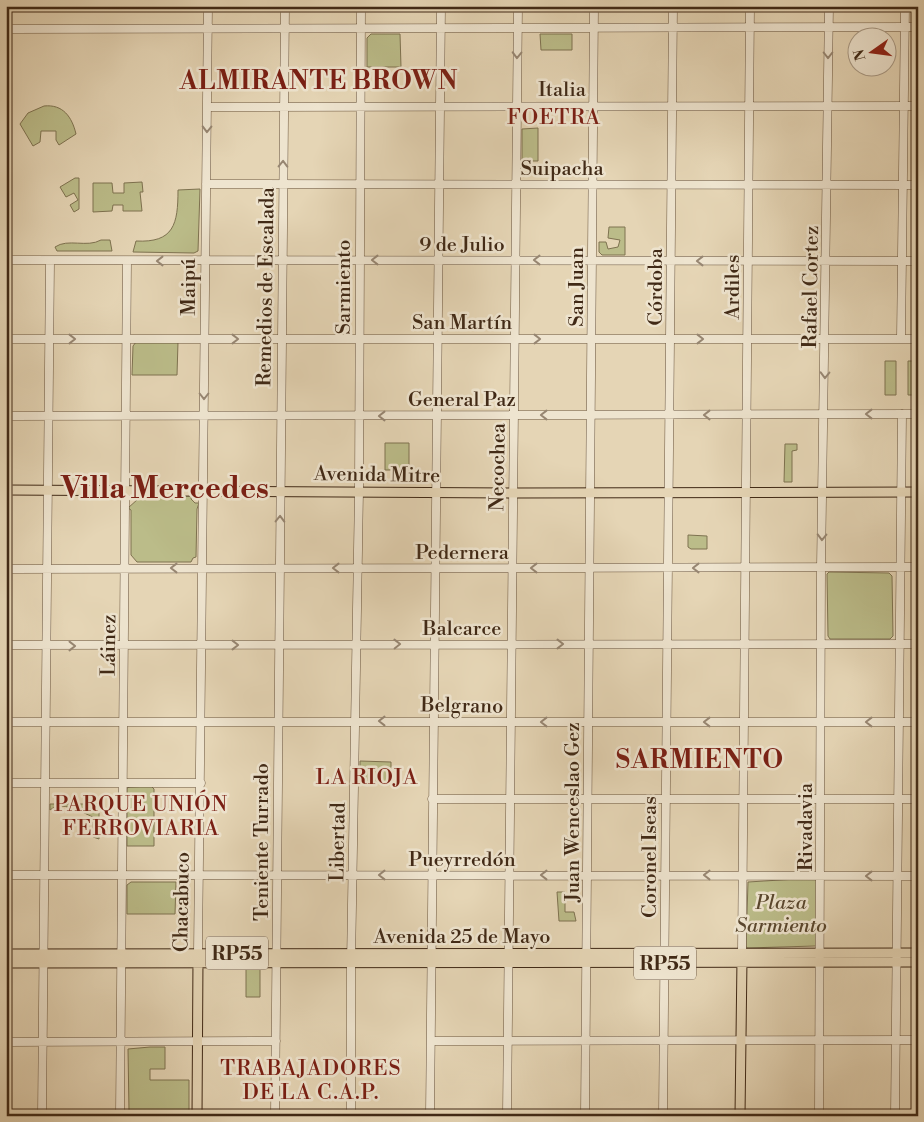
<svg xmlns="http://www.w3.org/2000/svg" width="924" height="1122" font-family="'Libre Bodoni',serif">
<rect width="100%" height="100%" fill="#e5d5b5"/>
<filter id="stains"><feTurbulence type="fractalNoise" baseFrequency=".004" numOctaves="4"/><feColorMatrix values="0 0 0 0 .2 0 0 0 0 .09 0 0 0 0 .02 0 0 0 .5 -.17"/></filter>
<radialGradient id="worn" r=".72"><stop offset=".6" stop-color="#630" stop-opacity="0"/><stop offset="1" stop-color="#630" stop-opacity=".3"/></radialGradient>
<path fill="#bbbc89" stroke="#7e7250" d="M371,34H400L401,67H367V38Z
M540,34H572V50H541Z
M44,106C63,104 72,117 76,134L59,145L56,140V131H41L40,142L33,146L20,124L28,113Z
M538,128V161H522V129Z
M75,178H79V209L74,212L70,205L78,200L74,193L66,197L60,187Z
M142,182L143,192H140L142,211H123V205H113L112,211L93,212V183H112L113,193H124V183Z
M200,189L198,251L194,253L133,252L136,241C174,243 178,224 178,190Z
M609,227H625V255H602L599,252V242H606L608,249L618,247L620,240L608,238Z
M101,240H110L112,251H57L55,247C68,238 87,248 101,240Z
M136,342H178L177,375H132L133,346Z
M885,361H896V395H885Z
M908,361H918V395H908Z
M385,443H409V470H385Z
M785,444H797V450L792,451V482H784Z
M192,494L191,499L195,503H199L197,509L196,557L193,558L191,562H137L131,555V510L128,508L138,499L136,496Z
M688,535L707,536V549H691L688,547Z
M829,572L889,573L892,576L893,636L890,639H830L828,636L827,574Z
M360,761L391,762V782H360Z
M151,786L154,789V846H127V788L130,787Z
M50,804H99V839L93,837V817C81,812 62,800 50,810Z
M813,878L817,882V944L815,946L747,948L746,946L748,882Z
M131,882H176L175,914H127V885Z
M557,892H565V912H574L576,921H559Z
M246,969H260V997H246Z
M150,1047H165V1069H150V1080H189V1112L129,1111L128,1049Z"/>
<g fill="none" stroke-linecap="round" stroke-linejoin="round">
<defs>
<path id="minor" d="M6,29L918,27
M207,107L918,106
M206,184L918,185
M6,260L918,261
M6,339H918
M901,339L905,6
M6,416L918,414
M6,569L918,567
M6,645L918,644
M6,722H918
M6,783H201
M432,799H918
M6,875L918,876
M742,952L750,6
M198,953L208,6
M431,1041L918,1040
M6,1042L276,1041
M42,1116L50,261
M120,1116L127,261
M275,1116L285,6
M351,1116V963L359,491L361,6
M430,1116L441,6
M507,1116L518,6
M585,1116L594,6
M663,1116L673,6
M819,1116L821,568L829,6
M895,1116L902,414"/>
<path id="major" d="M6,490L513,493L918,492
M6,954L918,953
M6,963L918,962
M197,1116L198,959
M740,1116L742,959"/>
</defs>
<use href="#minor" stroke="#69543e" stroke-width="9"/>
<use href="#major" stroke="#402916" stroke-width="11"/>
<use href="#minor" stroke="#eee4cf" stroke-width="8"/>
<use href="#major" stroke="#e5d5b5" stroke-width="9"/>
</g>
<defs><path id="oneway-chevron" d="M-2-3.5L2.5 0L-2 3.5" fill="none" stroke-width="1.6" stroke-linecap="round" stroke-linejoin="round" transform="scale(1.25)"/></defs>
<g stroke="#978672">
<use href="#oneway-chevron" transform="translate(517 55) rotate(91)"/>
<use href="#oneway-chevron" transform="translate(828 55) rotate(90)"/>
<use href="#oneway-chevron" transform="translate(207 129) rotate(91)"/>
<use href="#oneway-chevron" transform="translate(283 164) rotate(-89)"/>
<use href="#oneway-chevron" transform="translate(375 260) rotate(180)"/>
<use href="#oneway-chevron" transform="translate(537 260) rotate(-180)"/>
<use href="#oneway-chevron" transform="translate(160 261) rotate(-180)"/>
<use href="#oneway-chevron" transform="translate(700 261) rotate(-180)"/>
<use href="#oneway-chevron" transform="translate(72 339)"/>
<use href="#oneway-chevron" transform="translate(235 339)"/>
<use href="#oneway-chevron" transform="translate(537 339)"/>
<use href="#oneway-chevron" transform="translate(700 339)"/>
<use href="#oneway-chevron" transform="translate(825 375) rotate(91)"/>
<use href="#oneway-chevron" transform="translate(204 396) rotate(90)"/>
<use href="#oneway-chevron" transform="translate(869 414) rotate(180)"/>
<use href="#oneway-chevron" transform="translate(544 415) rotate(180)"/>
<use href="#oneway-chevron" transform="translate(707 415) rotate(180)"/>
<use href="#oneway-chevron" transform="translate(382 416) rotate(180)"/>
<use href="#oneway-chevron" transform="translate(280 519) rotate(-89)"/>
<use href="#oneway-chevron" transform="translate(822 537) rotate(91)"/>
<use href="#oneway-chevron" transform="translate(174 568) rotate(180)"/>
<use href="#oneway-chevron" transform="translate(336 568) rotate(-180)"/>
<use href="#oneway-chevron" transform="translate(534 568) rotate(180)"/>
<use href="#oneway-chevron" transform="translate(696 568) rotate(180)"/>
<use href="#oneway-chevron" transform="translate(397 644) rotate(-1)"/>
<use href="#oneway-chevron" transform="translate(560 644)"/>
<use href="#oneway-chevron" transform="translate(235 645)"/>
<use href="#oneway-chevron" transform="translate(72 646)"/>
<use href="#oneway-chevron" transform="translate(382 721) rotate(180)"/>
<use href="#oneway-chevron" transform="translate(544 722) rotate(-180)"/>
<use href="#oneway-chevron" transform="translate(707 722) rotate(180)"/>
<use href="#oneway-chevron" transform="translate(869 722) rotate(180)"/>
<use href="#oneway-chevron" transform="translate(382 875) rotate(-180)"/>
<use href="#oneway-chevron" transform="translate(544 875) rotate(180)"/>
<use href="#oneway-chevron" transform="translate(707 875) rotate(-180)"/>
<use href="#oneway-chevron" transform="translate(869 876) rotate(180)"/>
</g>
<g text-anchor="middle" stroke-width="5" stroke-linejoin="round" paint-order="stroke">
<g fill="#eee4cf" stroke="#74614e" stroke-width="1">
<rect x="206" y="936.5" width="62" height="33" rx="4"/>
<rect x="634" y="946.5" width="62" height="33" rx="4"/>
</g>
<g font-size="19" font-weight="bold" fill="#402916">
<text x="237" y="960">RP55</text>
<text x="665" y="970">RP55</text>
</g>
<g font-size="20" fill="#402916" stroke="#eee4cf">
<text x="562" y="96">Italia</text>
<text x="562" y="175">Suipacha</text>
<text x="462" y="251">9 de Julio</text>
<text transform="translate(188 287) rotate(-90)" y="7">Maipú</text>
<text transform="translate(265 287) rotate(-89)" y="7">Remedios de Escalada</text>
<text transform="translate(343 287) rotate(-90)" y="7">Sarmiento</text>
<text transform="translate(576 287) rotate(-90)" y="7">San Juan</text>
<text transform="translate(655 287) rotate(-90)" y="7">Córdoba</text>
<text transform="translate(732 287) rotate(-90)" y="7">Ardiles</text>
<text transform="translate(810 287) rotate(-89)" y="7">Rafael Cortez</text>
<text x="462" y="329">San Martín</text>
<text x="462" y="406">General Paz</text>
<text transform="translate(497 467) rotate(-89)" y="7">Necochea</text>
<text transform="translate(377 474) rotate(1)" y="7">Avenida Mitre</text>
<text x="462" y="559">Pedernera</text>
<text x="462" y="635">Balcarce</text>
<text transform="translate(108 645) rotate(-89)" y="7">Láinez</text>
<text transform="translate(462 705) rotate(1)" y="7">Belgrano</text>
<text transform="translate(572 812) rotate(-90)" y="7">Juan Wenceslao Gez</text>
<text transform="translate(805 827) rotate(-90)" y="7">Rivadavia</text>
<text transform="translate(261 842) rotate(-90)" y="7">Teniente Turrado</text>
<text transform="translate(337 842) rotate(-89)" y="7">Libertad</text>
<text transform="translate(649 857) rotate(-90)" y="7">Coronel Iseas</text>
<text x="462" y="866">Pueyrredón</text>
<text transform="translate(181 902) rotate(-89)" y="7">Chacabuco</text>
<text x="462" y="943">Avenida 25 de Mayo</text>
</g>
<g font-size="20" font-style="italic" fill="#59462d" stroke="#eee4cf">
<text x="781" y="909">Plaza<tspan x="781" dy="23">Sarmiento</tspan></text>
</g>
<g font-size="21" letter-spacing="1" fill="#7a1f14" stroke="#eee4cf">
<text x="554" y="124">FOETRA</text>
<text x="367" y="784">LA RIOJA</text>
<text x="141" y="811">PARQUE UNIÓN<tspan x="141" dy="24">FERROVIARIA</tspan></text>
<text x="311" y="1075">TRABAJADORES<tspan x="311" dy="24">DE LA C.A.P.</tspan></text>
</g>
<g font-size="25" font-weight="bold" letter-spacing="1" fill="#7a1f14" stroke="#eee4cf">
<text x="319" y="89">ALMIRANTE BROWN</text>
<text x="700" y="768">SARMIENTO</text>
</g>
<g font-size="30" font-weight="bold" fill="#7a1f14" stroke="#eee4cf">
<text x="165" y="498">Villa Mercedes</text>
</g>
</g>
<rect width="924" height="1122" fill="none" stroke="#e5d5b5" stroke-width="25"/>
<rect x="8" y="8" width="909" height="1107" fill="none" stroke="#402916" stroke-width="2.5"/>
<rect x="12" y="12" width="899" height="1097" fill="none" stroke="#402916"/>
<g transform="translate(872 52) rotate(256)"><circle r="24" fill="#eee4cf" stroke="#a89985"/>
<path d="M0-4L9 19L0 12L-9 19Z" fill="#8f2418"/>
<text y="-8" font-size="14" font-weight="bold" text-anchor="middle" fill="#402916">N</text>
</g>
<rect width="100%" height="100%" filter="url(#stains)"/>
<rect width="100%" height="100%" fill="url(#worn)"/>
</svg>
